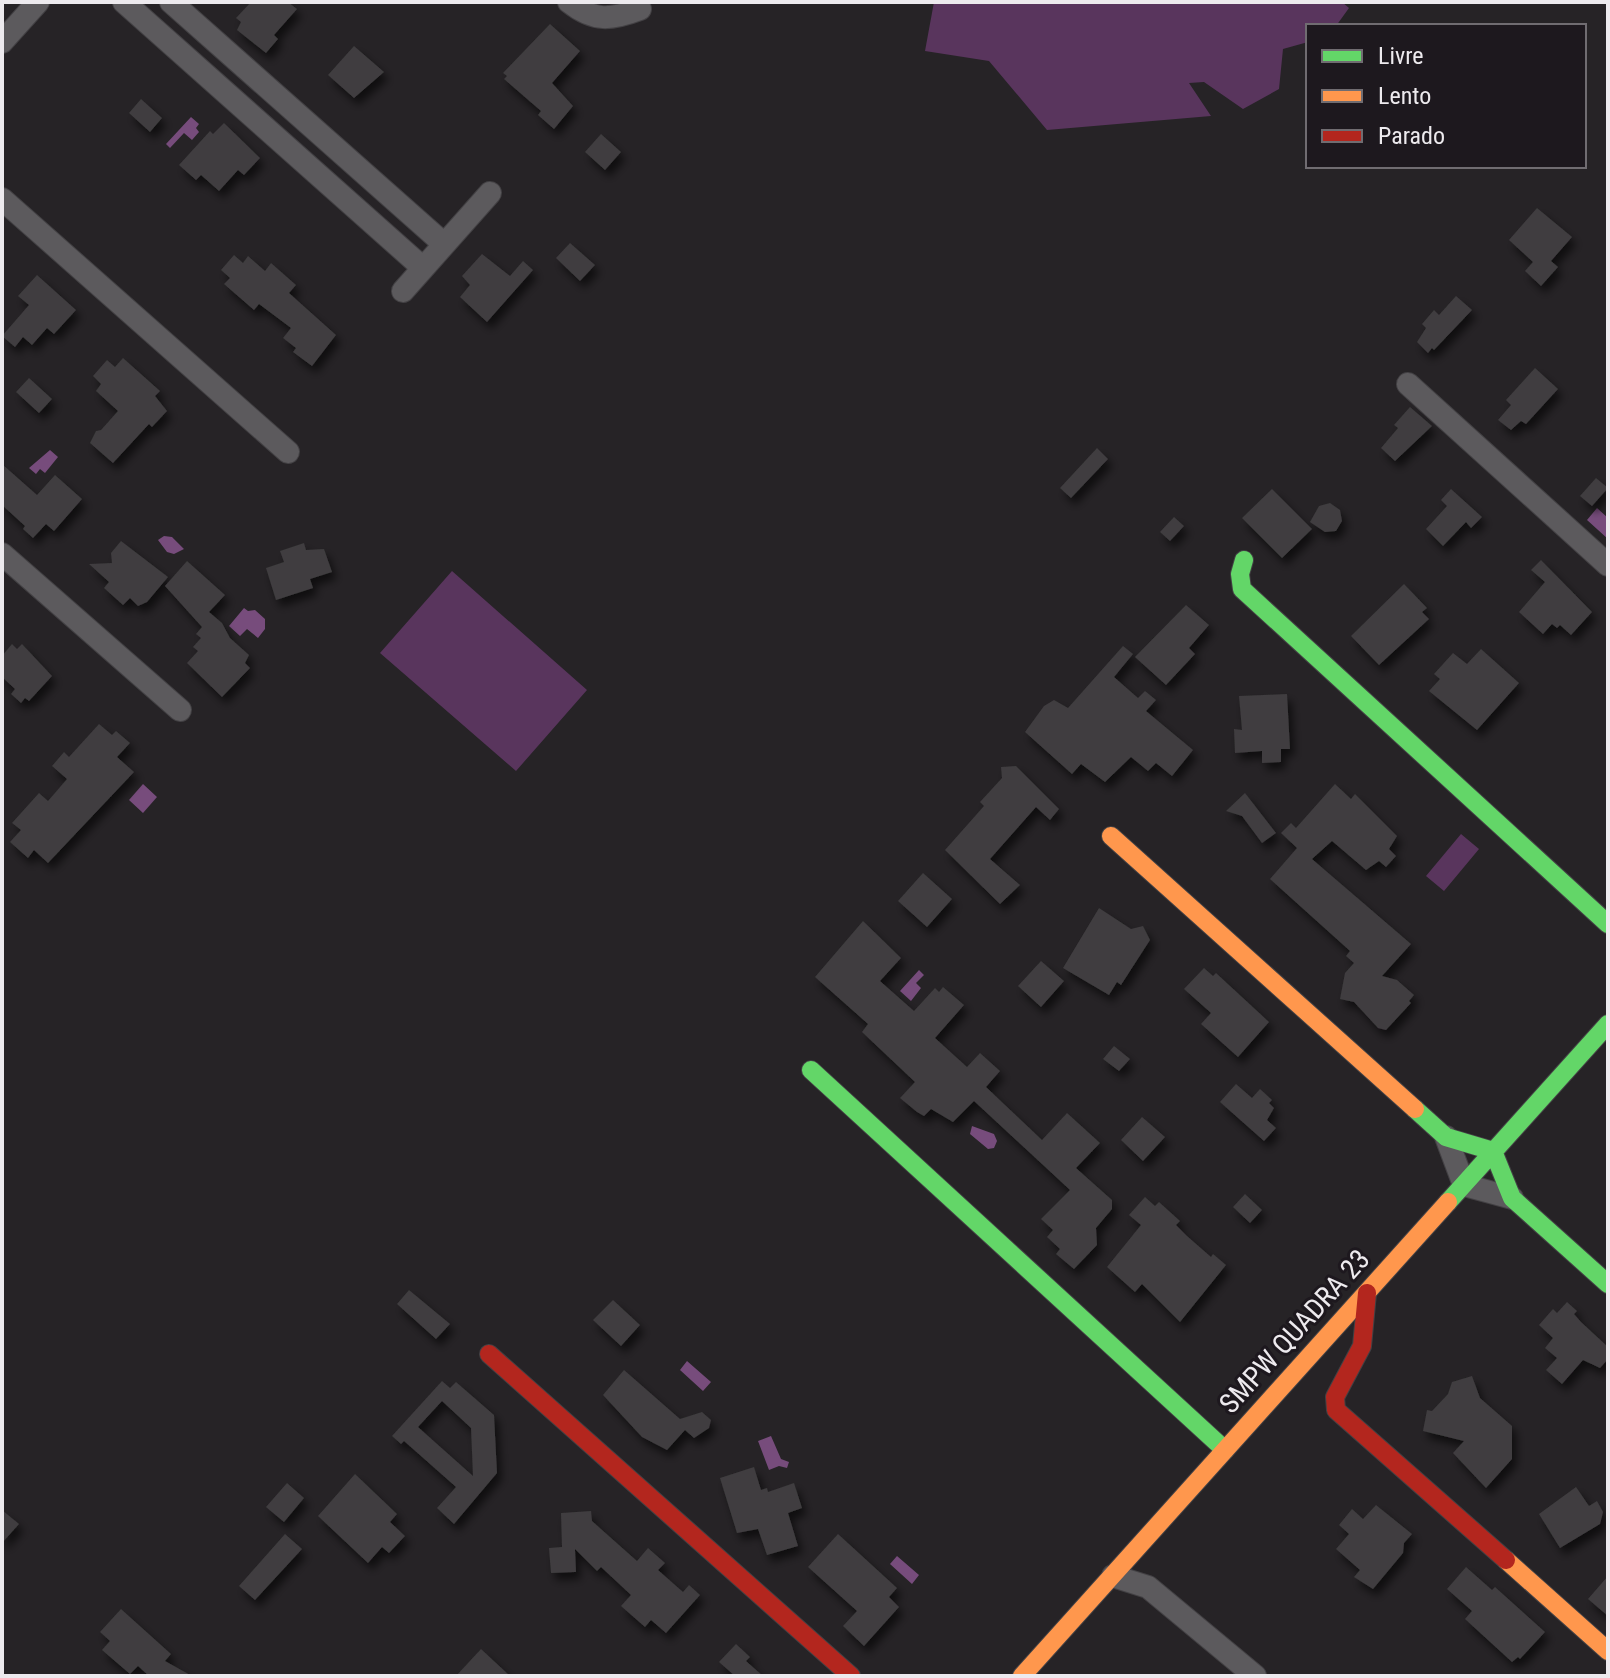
<svg xmlns="http://www.w3.org/2000/svg" width="1610" height="1678" font-family="'Roboto Condensed',sans-serif">
<defs>
<filter id="shadow"><feDropShadow dx="4.5" dy="7" stdDeviation="4" flood-color="#0009"/></filter>
</defs>
<rect width="100%" height="100%" fill="#262326"/>
<path fill="#59355d" d="M934,2H1342L1349,8L1336,26H1308V42L1283,49L1279,89L1243,109L1204,82L1189,83L1211,116L1047,130L989,61L925,51Z
M452,571L587,690L516,771L380,653Z
M1461,834L1479,849L1444,891L1426,876Z"/>
<path fill="#774c7c" d="M191,117L199,124L196,128L199,132L192,140L184,133L170,148L166,144Z
M50,450L58,457L45,473L40,469L36,474L29,468Z
M1597,508L1608,518V539L1587,520Z
M164,536L172,537L184,549L174,554L167,552L158,540Z
M244,608L248,611L255,610L265,619V629L258,638L247,629L240,636L229,626Z
M143,784L157,797L143,813L129,800Z
M919,970L924,975L916,983L921,988L911,1001L900,991Z
M972,1126L994,1134L997,1141L994,1148L988,1149L970,1134Z
M687,1361L711,1382L703,1391L680,1370Z
M771,1436L781,1459L789,1462L787,1468L779,1466L769,1470L758,1441Z
M897,1556L919,1575L912,1584L890,1564Z"/>
<path fill="#3f3d3f" fill-rule="evenodd" filter="url(#shadow)" d="M251,2H288L297,9L274,35L278,39L266,53L237,30L241,22L236,18Z
M550,24L580,51L552,83L573,106L554,129L538,115L541,111L504,79L507,76L503,73Z
M354,46L384,72L354,98L328,75Z
M141,99L162,118L150,132L129,113Z
M224,123L260,158L244,175L238,170L219,191L201,175L196,180L179,165L210,131L213,134Z
M601,134L621,152L605,170L585,152Z
M1537,208L1572,237L1551,261L1558,267L1541,286L1525,271L1533,262L1509,240Z
M570,243L595,265L580,281L556,258Z
M482,254L510,276L523,261L533,270L487,322L460,297L470,285L462,276Z
M234,255L243,263L248,256L265,271L271,263L296,285L289,293L336,335L312,366L293,352L296,348L283,338L291,328L259,304L254,310L224,284L230,278L221,270Z
M37,275L76,310L54,334L47,328L32,345L23,337L15,347L2,336L29,305L18,296Z
M1456,296L1472,310L1434,350L1432,348L1428,353L1417,342L1426,328L1422,324L1434,310L1439,315Z
M123,358L160,391L155,396L167,411L152,427L149,424L113,463L90,443L96,431L101,430L118,411L96,391L101,384L93,376L107,360L115,367Z
M1535,368L1558,389L1526,424L1521,421L1511,430L1498,420L1511,405L1506,400Z
M29,378L52,399L39,413L16,392Z
M1410,407L1432,426L1395,461L1381,448L1398,428L1394,425Z
M1097,448L1108,459L1071,498L1060,488Z
M2,464L37,495L55,475L82,499L54,531L46,524L33,538L23,529L25,526L2,505Z
M1596,478L1608,488L1592,506L1580,496Z
M1272,489L1312,529L1282,558L1242,518Z
M1451,489L1482,517L1471,528L1466,522L1443,546L1426,529L1447,506L1441,500Z
M1330,503L1340,510L1342,521L1336,531L1325,532L1310,522L1319,506Z
M1174,517L1184,526L1170,541L1160,532Z
M121,541L168,577L147,602L138,606L130,598L123,605L104,588L109,582L89,564L112,563L111,553Z
M304,543L306,550L324,549L332,572L310,579L313,588L276,600L266,568L284,562L280,551Z
M1541,560L1592,612L1571,635L1560,625L1557,628L1552,624L1543,634L1519,612L1545,582L1531,570Z
M187,561L225,595L209,612L222,623L230,638L249,655L245,663L250,668L222,697L187,663L198,651L193,647L201,638L196,634L202,627L165,586Z
M1404,584L1427,608L1422,612L1429,619L1379,665L1351,636Z
M1186,605L1209,625L1189,648L1195,654L1166,685L1135,657Z
M12,644L17,649L22,644L52,676L29,701L25,698L21,703L11,694L15,689L2,677V656Z
M1123,646L1133,654L1114,677L1138,698L1145,691L1156,700L1146,711L1193,750L1172,776L1156,763L1148,771L1131,757L1105,782L1081,764L1072,774L1025,732L1044,706L1054,700L1068,708Z
M1481,649L1519,683L1477,730L1429,691L1440,679L1434,674L1453,653L1467,664Z
M1287,694L1290,749H1281V762L1262,763V751L1235,753L1234,729L1242,730L1239,696Z
M99,724L112,735L116,731L130,743L117,757L134,772L48,863L34,850L28,858L10,842L21,830L12,823L39,793L48,801L67,779L52,766L64,752L69,757Z
M1016,766L1059,809L1050,820L1036,807L990,859L1020,885L1000,904L945,850L984,806L980,802L1002,778L1001,767Z
M1335,784L1351,799L1355,794L1397,836L1389,849L1396,856L1386,867L1379,861L1366,870L1332,841L1312,859L1411,944L1382,976L1397,980L1414,995L1409,1001L1411,1003L1386,1030L1378,1028L1354,1002L1340,999L1345,973L1354,963L1346,956L1350,951L1270,879L1297,848L1281,833L1291,823L1296,828Z
M1245,793L1276,833L1262,843L1242,816L1226,811Z
M923,873L952,899L927,927L898,901Z
M1099,908L1131,929L1143,926L1150,940L1121,985L1117,982L1109,995L1063,968Z
M863,921L901,958L880,981L914,1011L935,988L939,992L943,987L964,1005L935,1038L967,1067L980,1053L1000,1071L986,1087L1042,1140L1067,1113L1100,1143L1076,1168L1112,1200V1209L1096,1228L1097,1245L1074,1269L1056,1254L1060,1249L1047,1237L1053,1230L1041,1219L1070,1190L974,1101L953,1122L931,1109L924,1116L917,1112L900,1098L915,1082L862,1032L868,1024L815,977Z
M1041,961L1064,981L1041,1007L1018,986Z
M1204,968L1213,976L1216,973L1269,1022L1238,1057L1201,1024L1211,1013L1184,989Z
M1114,1046L1130,1059L1119,1071L1103,1059Z
M1236,1084L1252,1098L1260,1089L1272,1100L1269,1103L1274,1108L1267,1120L1276,1128L1264,1141L1220,1102Z
M1142,1117L1165,1137L1143,1161L1121,1140Z
M1245,1194L1262,1210L1250,1223L1233,1207Z
M1145,1197L1155,1206L1159,1202L1180,1221L1176,1225L1187,1236L1211,1257L1213,1254L1226,1265L1180,1322L1142,1284L1135,1292L1107,1267L1141,1225L1129,1215Z
M409,1290L450,1324L436,1339L397,1304Z
M613,1300L640,1325L621,1346L593,1320Z
M1567,1302L1577,1311L1574,1314L1581,1322L1608,1347V1359L1600,1368L1583,1360L1562,1384L1546,1370L1557,1358L1545,1348L1553,1338L1539,1325L1553,1309L1557,1313Z
M624,1370L680,1419L702,1412L711,1420L709,1428L694,1438L685,1430L667,1450L642,1437L603,1395Z
M1472,1376L1480,1398L1512,1426V1459L1486,1488L1453,1453L1464,1441L1423,1431L1427,1410L1432,1411L1448,1394L1452,1382Z
M442,1381L450,1388L456,1382L494,1415L497,1473L454,1524L437,1508L456,1487L404,1441L401,1444L392,1436ZM442,1401L471,1428L473,1476L418,1427Z
M754,1467L761,1490L767,1488L768,1492L794,1483L802,1508L788,1513L798,1546L767,1555L758,1529L737,1533L720,1478Z
M355,1474L397,1514L390,1522L405,1536L389,1553L382,1547L368,1563L318,1516Z
M287,1483L304,1498L284,1522L266,1507Z
M1576,1487L1589,1506L1597,1501L1603,1512L1600,1524L1560,1548L1539,1514Z
M1376,1505L1412,1534L1404,1543L1403,1553L1373,1589L1354,1577L1360,1570L1336,1549L1349,1534L1339,1525L1352,1509L1363,1519Z
M2,1510L19,1524L2,1543Z
M591,1511L592,1521L637,1561L648,1548L665,1563L658,1570L683,1592L689,1585L700,1595L666,1633L651,1620L645,1627L621,1606L631,1595L601,1567L597,1571L575,1549L576,1572L551,1573L549,1548L562,1547L561,1513Z
M285,1534L302,1549L255,1600L239,1586Z
M838,1534L897,1588L889,1597L899,1607L864,1646L843,1626L857,1611L808,1567Z
M1466,1567L1492,1590L1495,1587L1545,1632L1520,1659L1518,1657L1512,1662L1465,1619L1472,1611L1447,1589Z
M1608,1576V1616L1588,1599Z
M121,1609L171,1654L165,1661L192,1676H149L138,1666L130,1674L102,1650L110,1641L100,1632Z
M736,1644L750,1657L746,1661L763,1676H735L719,1662Z
M481,1649L510,1676H456Z"/>
<g fill="none" stroke-linecap="round" stroke-linejoin="round">
<defs>
<path id="street" d="M124,2L423,268
M171,2L444,244
M569,2C594,22 611,20 640,9
M2,42L38,2
M2,199L288,452
M403,291L490,193
M1408,384L1608,565
M2,554L180,710
M1446,1137L1464,1185L1512,1198
M1113,1576L1148,1587L1255,1676"/>
<path id="fast" d="M1244,560L1240,574L1242,589L1608,924
M811,1070L1225,1450
M1415,1109L1446,1137L1493,1151L1512,1198L1608,1284
M1448,1202L1608,1024"/>
<path id="slow" d="M1111,836L1415,1109
M1506,1560L1608,1651
M1022,1676L1448,1202"/>
<path id="jam" d="M1367,1293L1362,1346L1335,1397L1336,1410L1506,1560
M489,1354L851,1676"/>
</defs>
<use href="#street" stroke="#434144" stroke-width="24"/>
<use href="#fast" stroke="#434144" stroke-width="20"/>
<use href="#slow" stroke="#434144" stroke-width="20"/>
<use href="#jam" stroke="#434144" stroke-width="20"/>
<use href="#street" stroke="#5c5a5d" stroke-width="22"/>
<use href="#fast" stroke="#63d668" stroke-width="18"/>
<use href="#slow" stroke="#ff974d" stroke-width="18"/>
<use href="#jam" stroke="#b3261e" stroke-width="18"/>
</g>
<g text-anchor="middle" stroke-width="6" stroke-linejoin="round" paint-order="stroke">
<g font-size="28" fill="#edeaee" stroke="#1d181e">
<text transform="translate(1294 1331) rotate(-48)" y="10">SMPW QUADRA 23</text>
</g>
</g>
<rect width="1610" height="1678" fill="none" stroke="#edeaee" stroke-width="8"/>
<rect x="1306" y="24" width="280" height="144" fill="#1d181e" stroke="#706c71" stroke-width="2"/>
<rect x="1322" y="50" width="40" height="12" fill="#63d668" stroke="#706c71" stroke-width="2"/>
<text x="1378" y="64" font-size="24" fill="#edeaee">Livre</text>
<rect x="1322" y="90" width="40" height="12" fill="#ff974d" stroke="#706c71" stroke-width="2"/>
<text x="1378" y="104" font-size="24" fill="#edeaee">Lento</text>
<rect x="1322" y="130" width="40" height="12" fill="#b3261e" stroke="#706c71" stroke-width="2"/>
<text x="1378" y="144" font-size="24" fill="#edeaee">Parado</text>
</svg>
